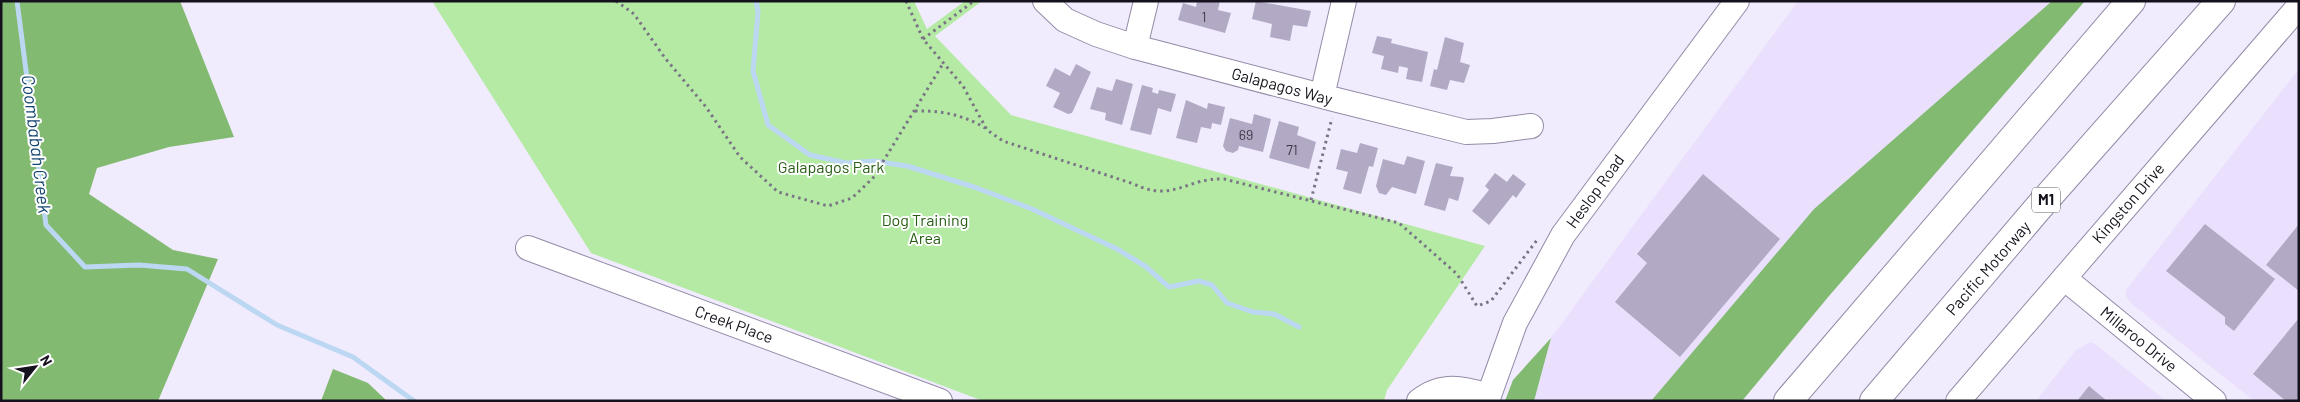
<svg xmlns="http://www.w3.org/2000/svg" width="2300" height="402" font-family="Barlow,sans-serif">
<rect width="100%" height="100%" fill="#f1ebfe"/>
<path fill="#eae0fe" d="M1798,1H2052L1814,209L1651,401H1534L1551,338Z
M2299,69V401H2254L2132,304L2126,297V290Z
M2091,342L2099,347L2166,401H2036L2076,350Z"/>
<path fill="#b5eaa5" d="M432,1H914L927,29L965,1H982L935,36L1011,115L1485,246L1387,390L1384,401H983L591,253Z"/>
<path fill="#81ba70" d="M1,1H180L234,137L169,147L97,168L89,194L173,250L218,259L158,401H1Z
M2052,1H2085L1829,296L1742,401H1651L1814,209Z
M1551,338L1534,401H1505L1513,380Z
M333,369L368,383L387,401H321Z"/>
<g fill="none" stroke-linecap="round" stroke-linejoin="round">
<path stroke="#bcd7f2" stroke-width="5" d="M17,1L46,225L85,267L139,265L187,269L277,325L353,357L414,401
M756,1L758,12L753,71L768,125L810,155L846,163L874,161L907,166L974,187L1032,209L1117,249L1145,266L1169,287L1199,281L1212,285L1227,303L1253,312L1274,314L1299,327"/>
</g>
<path fill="#b2a9c5" d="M1197,1H1220L1218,10L1231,13L1225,33L1178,20L1183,3L1196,7Z
M1256,1L1311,11L1307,27L1293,25L1290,41L1270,37L1272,24L1252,19Z
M1377,36L1392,39L1391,43L1428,52L1422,82L1406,79L1408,68L1399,66L1398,73L1381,69L1384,56L1372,53Z
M1445,37L1464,43L1460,62L1470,65L1464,83L1450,80L1447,90L1430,86L1434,69L1437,70Z
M1076,64L1091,72L1072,113L1068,114L1053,107L1060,93L1046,86L1055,68L1070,76Z
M1116,79L1133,84L1122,125L1105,120L1106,113L1090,109L1097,87L1112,91Z
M1142,85L1153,88L1152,92L1158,94L1159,90L1176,94L1171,112L1158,108L1151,135L1130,130Z
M1186,100L1207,109L1208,103L1225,107L1221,125L1212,123L1211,129L1201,127L1197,143L1176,138Z
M1254,114L1271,119L1263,152L1239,146L1238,150L1233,153L1226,151L1223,146L1230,118L1252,124Z
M1279,121L1299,127L1297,135L1316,142L1309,169L1269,158Z
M1360,143L1378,148L1373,167L1369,166L1361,194L1343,189L1348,172L1336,169L1341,149L1357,153Z
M1407,156L1425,161L1416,194L1392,187L1386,195L1379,193L1376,186L1383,159L1404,165Z
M1436,163L1453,167L1450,176L1463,177L1464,179L1458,201L1449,198L1445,211L1424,205Z
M1495,173L1507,182L1513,174L1526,184L1516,198L1513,195L1489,225L1472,211L1489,190L1485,186Z
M1703,174L1780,239L1680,357L1615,302L1647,263L1637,254Z
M2205,224L2275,279L2234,331L2225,324V317L2166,271Z
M2299,224V291L2266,265Z
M2299,318V399L2297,401H2286L2253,374Z
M2089,386L2107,401H2077Z"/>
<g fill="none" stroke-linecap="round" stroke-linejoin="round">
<defs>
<path id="minor" d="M1045,1L1065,20L1096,34L1135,47L1337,100L1466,132L1493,131L1531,126
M1135,47L1146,1
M1322,96L1344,1
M528,248L940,401
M2064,278L2214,401
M1419,401C1442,383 1463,388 1489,396
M1487,401L1515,323L1563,235L1737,1
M1958,401L2299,6"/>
<path id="highway" d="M1788,401L2131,1
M1874,401L2039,207L2221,1"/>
</defs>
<use href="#minor" stroke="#948ba7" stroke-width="26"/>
<use href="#highway" stroke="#948ba7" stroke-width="30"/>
<path stroke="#7a7584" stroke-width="3" stroke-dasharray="2.5 4" stroke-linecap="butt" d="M616,1L634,14L665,58L706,107L740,157L778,192L828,206L852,198L873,178L944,62
M906,1L923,39L963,86L987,130L1003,141L1134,184C1173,203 1188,177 1224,179L1399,223L1457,274L1477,306L1491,301L1537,240
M923,39L974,1
M915,111C940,110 964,115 985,128
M1311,200L1332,118"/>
<use href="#minor" stroke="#fff" stroke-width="24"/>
<use href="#highway" stroke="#fff" stroke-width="28"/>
</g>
<g text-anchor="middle" stroke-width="4" stroke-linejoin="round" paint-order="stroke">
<g font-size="14" fill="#3d3847">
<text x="1204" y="22">1</text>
<text x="1246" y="140">69</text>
<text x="1292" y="155">71</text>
</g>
<rect fill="#fff" stroke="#5c5961" stroke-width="1" x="2032" y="187.5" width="28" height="25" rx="4"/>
<g font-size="15" font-weight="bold" fill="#16121d">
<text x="2046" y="205">M1</text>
</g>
<g font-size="16" fill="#16121d" stroke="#fff">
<text transform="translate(1282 86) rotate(15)" y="6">Galapagos Way</text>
<text transform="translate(1595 191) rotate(-54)" y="6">Heslop Road</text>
<text transform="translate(2128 203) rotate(-49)" y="6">Kingston Drive</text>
<text transform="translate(1988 268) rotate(-49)" y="6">Pacific Motorway</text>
<text transform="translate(734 324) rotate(20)" y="6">Creek Place</text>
<text transform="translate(2139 339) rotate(39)" y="6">Millaroo Drive</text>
</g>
<g font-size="16" fill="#285e14" stroke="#fff">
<text x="831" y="173">Galapagos Park</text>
<text x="925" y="226">Dog Training<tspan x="925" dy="18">Area</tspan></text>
</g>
<g font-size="18" font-style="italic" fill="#154671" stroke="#fff">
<text transform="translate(36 144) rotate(83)" y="6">Coombabah Creek</text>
</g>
</g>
<rect width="2300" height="402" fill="none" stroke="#16121d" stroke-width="5"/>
<g transform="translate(35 367) rotate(60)" stroke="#ffffff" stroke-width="4" paint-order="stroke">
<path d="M0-4L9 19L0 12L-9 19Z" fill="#16121d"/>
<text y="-8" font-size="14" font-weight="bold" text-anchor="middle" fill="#16121d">N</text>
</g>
</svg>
